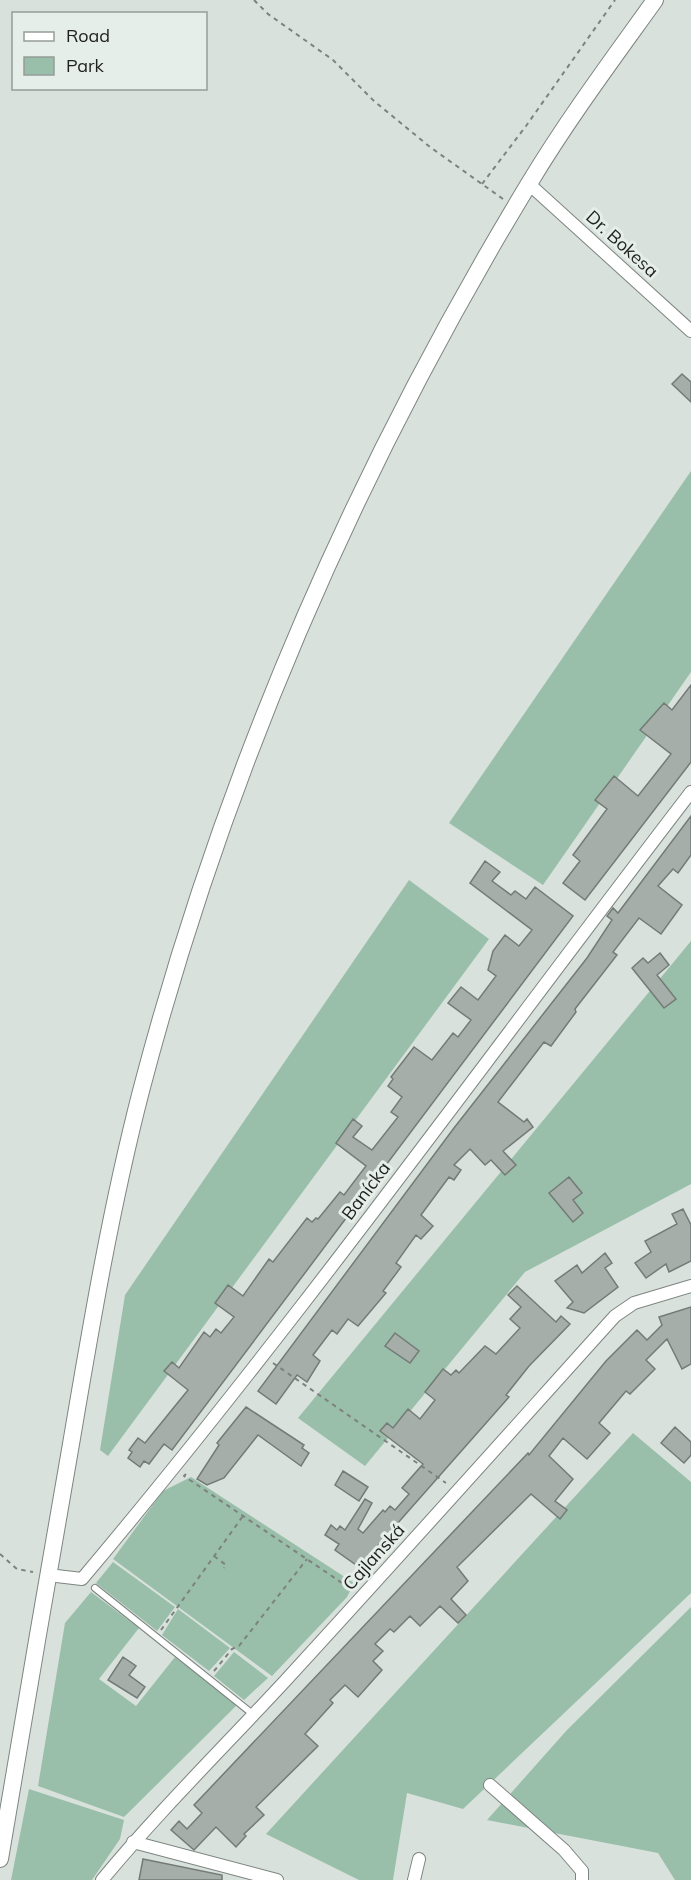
<svg xmlns="http://www.w3.org/2000/svg" width="691" height="1880" font-family="Mulish,sans-serif">
<rect width="100%" height="100%" fill="#d9e1dc"/>
<path fill="#99bfaa" d="M691,471V672L543,885L449,823Z
M409,880L489,939L108,1456L100,1450L125,1295Z
M691,941V1184L525,1272L365,1466L298,1418Z
M633,1433L691,1482V1593L463,1809L407,1793L393,1880H359L266,1834Z
M191,1477L354,1583L347,1597L272,1676L113,1559L163,1491Z
M113,1562L175,1607L157,1631L96,1583Z
M91,1592L139,1628L99,1679L136,1706L175,1657L237,1705L124,1817L38,1786L65,1623Z
M691,1607V1880H675L658,1853L487,1820L567,1730Z
M178,1609L230,1648L209,1671L162,1635Z
M234,1652L268,1678L244,1700L214,1676Z
M29,1789L124,1820L120,1839L92,1880H11Z"/>
<path fill="#a6aea9" stroke="#737b76" stroke-width="1.5" d="M682,374L691,382V402L672,384Z
M691,685V762L585,900L563,883L580,861L573,855L607,809L595,800L614,776L638,796L671,754L640,730L664,703L672,710Z
M691,816V855L678,873L673,869L658,886L682,905L661,934L639,918L613,952L617,955L575,1009L576,1012L551,1046L544,1042L498,1102L524,1122L527,1119L533,1127L503,1151L516,1165L505,1175L491,1160L485,1165L470,1149L454,1165L461,1170L454,1180L449,1177L421,1215L433,1226L421,1239L416,1235L396,1263L401,1267L383,1291L386,1293L358,1326L348,1319L337,1334L332,1330L313,1355L320,1361L307,1382L297,1375L276,1404L258,1391L454,1128L587,958L612,920L607,916L613,908L618,913Z
M485,861L500,872L492,881L511,895L515,891L526,899L535,887L573,916L172,1450L164,1444L149,1464L144,1461L140,1467L128,1458L132,1452L129,1450L138,1438L145,1443L188,1390L164,1371L172,1362L179,1368L204,1332L210,1337L216,1329L221,1333L234,1317L215,1303L228,1285L243,1296L269,1259L273,1262L307,1218L312,1222L316,1218L318,1219L340,1192L344,1195L366,1166L336,1143L353,1119L362,1126L353,1137L372,1150L398,1117L391,1112L402,1097L388,1086L393,1079L391,1077L414,1047L432,1060L453,1033L458,1037L471,1020L448,1003L461,987L478,1000L496,976L488,970L493,951L505,935L519,946L532,930L470,883Z
M660,953L669,965L657,975L676,999L664,1008L632,968L643,958L648,963Z
M569,1177L582,1193L573,1200L583,1213L573,1222L549,1193Z
M683,1209L691,1225V1261L669,1272L666,1264L646,1278L635,1263L651,1252L645,1241L677,1224L672,1214Z
M605,1253L612,1263L605,1268L618,1287L584,1313L567,1308L573,1302L555,1281L577,1265L582,1273Z
M517,1286L556,1322L561,1316L570,1324L529,1366L506,1395L509,1397L359,1567L335,1550L339,1544L325,1535L331,1525L337,1530L340,1526L345,1530L365,1499L372,1503L358,1529L363,1533L383,1510L385,1512L390,1506L395,1510L409,1494L402,1488L423,1464L380,1431L387,1423L393,1428L408,1409L420,1419L435,1400L425,1392L443,1369L451,1375L456,1370L459,1373L485,1346L496,1354L520,1328L510,1319L521,1307L508,1295Z
M691,1307V1364L682,1369L667,1339L646,1360L655,1369L630,1394L626,1391L599,1423L610,1433L587,1459L563,1438L549,1456L573,1479L555,1501L567,1510L560,1519L531,1494L457,1567L468,1581L451,1599L466,1615L458,1623L440,1606L420,1626L410,1616L394,1632L390,1629L375,1644L383,1651L373,1661L382,1670L358,1697L345,1685L330,1700L333,1703L305,1734L318,1746L256,1807L264,1815L244,1834L246,1836L236,1847L216,1827L194,1850L171,1830L179,1821L187,1829L202,1813L194,1805L528,1453L529,1455L606,1361L637,1330L647,1340L662,1325L659,1317Z
M395,1333L419,1351L410,1363L385,1346Z
M246,1407L304,1445L302,1448L309,1453L301,1466L258,1435L224,1478L207,1485L197,1479L219,1445L217,1443Z
M675,1427L691,1442V1455L684,1463L661,1443Z
M343,1471L368,1487L359,1501L335,1485Z
M123,1657L136,1666L129,1675L145,1687L137,1698L108,1680Z
M143,1859L222,1875V1880H139Z"/>
<g fill="none" stroke-linecap="round" stroke-linejoin="round">
<defs>
<path id="service" d="M95,1588L254,1715"/>
<path id="minor" d="M529,184L691,331
M48,1575L82,1579C296,1325 489,1055 691,792
M490,1785L564,1850L582,1871V1880
M133,1842L277,1880
M102,1880C160,1810 225,1746 286,1680C397,1559 506,1437 615,1316L634,1303L691,1286
M414,1880L419,1859"/>
<path id="secondary" d="M0,1859C23,1721 47,1582 71,1444C91,1326 111,1207 141,1091C225,770 359,464 530,182C568,119 612,60 655,0"/>
</defs>
<use href="#service" stroke="#7e8581" stroke-width="8"/>
<use href="#minor" stroke="#7e8581" stroke-width="14"/>
<use href="#secondary" stroke="#7e8581" stroke-width="18"/>
<path stroke="#7d827f" stroke-width="2" stroke-dasharray="4.5 4.5" stroke-linecap="butt" d="M254,0L268,14L333,60L374,101L430,147L503,199
M482,184L526,126L615,0
M273,1363L446,1483
M186,1474L184,1476L351,1589
M0,1554L17,1569L33,1572
M214,1556L226,1565L224,1568
M161,1630L243,1516
M214,1671L232,1649L239,1646L307,1559"/>
<use href="#service" stroke="#fff" stroke-width="6"/>
<use href="#minor" stroke="#fff" stroke-width="12"/>
<use href="#secondary" stroke="#fff" stroke-width="16"/>
</g>
<g text-anchor="middle" stroke-width="6" stroke-linejoin="round" paint-order="stroke">
<g font-size="18" fill="#1d201e" stroke="#e6eee9">
<text transform="translate(622 244) rotate(42)" y="6">Dr. Bokesa</text>
<text transform="translate(366 1191) rotate(-53)" y="6">Banícka</text>
<text transform="translate(374 1557) rotate(-48)" y="6">Cajlanská</text>
</g>
</g>
<rect x="12" y="12" width="195" height="78" fill="#e6eee9" stroke="#969c98" stroke-width="1.5"/>
<rect x="24" y="32" width="30" height="9" fill="#ffffff" stroke="#969c98" stroke-width="1.5"/>
<text x="66" y="42" font-size="18" fill="#1d201e">Road</text>
<rect x="24" y="57" width="30" height="18" fill="#99bfaa" stroke="#969c98" stroke-width="1.5"/>
<text x="66" y="72" font-size="18" fill="#1d201e">Park</text>
</svg>
